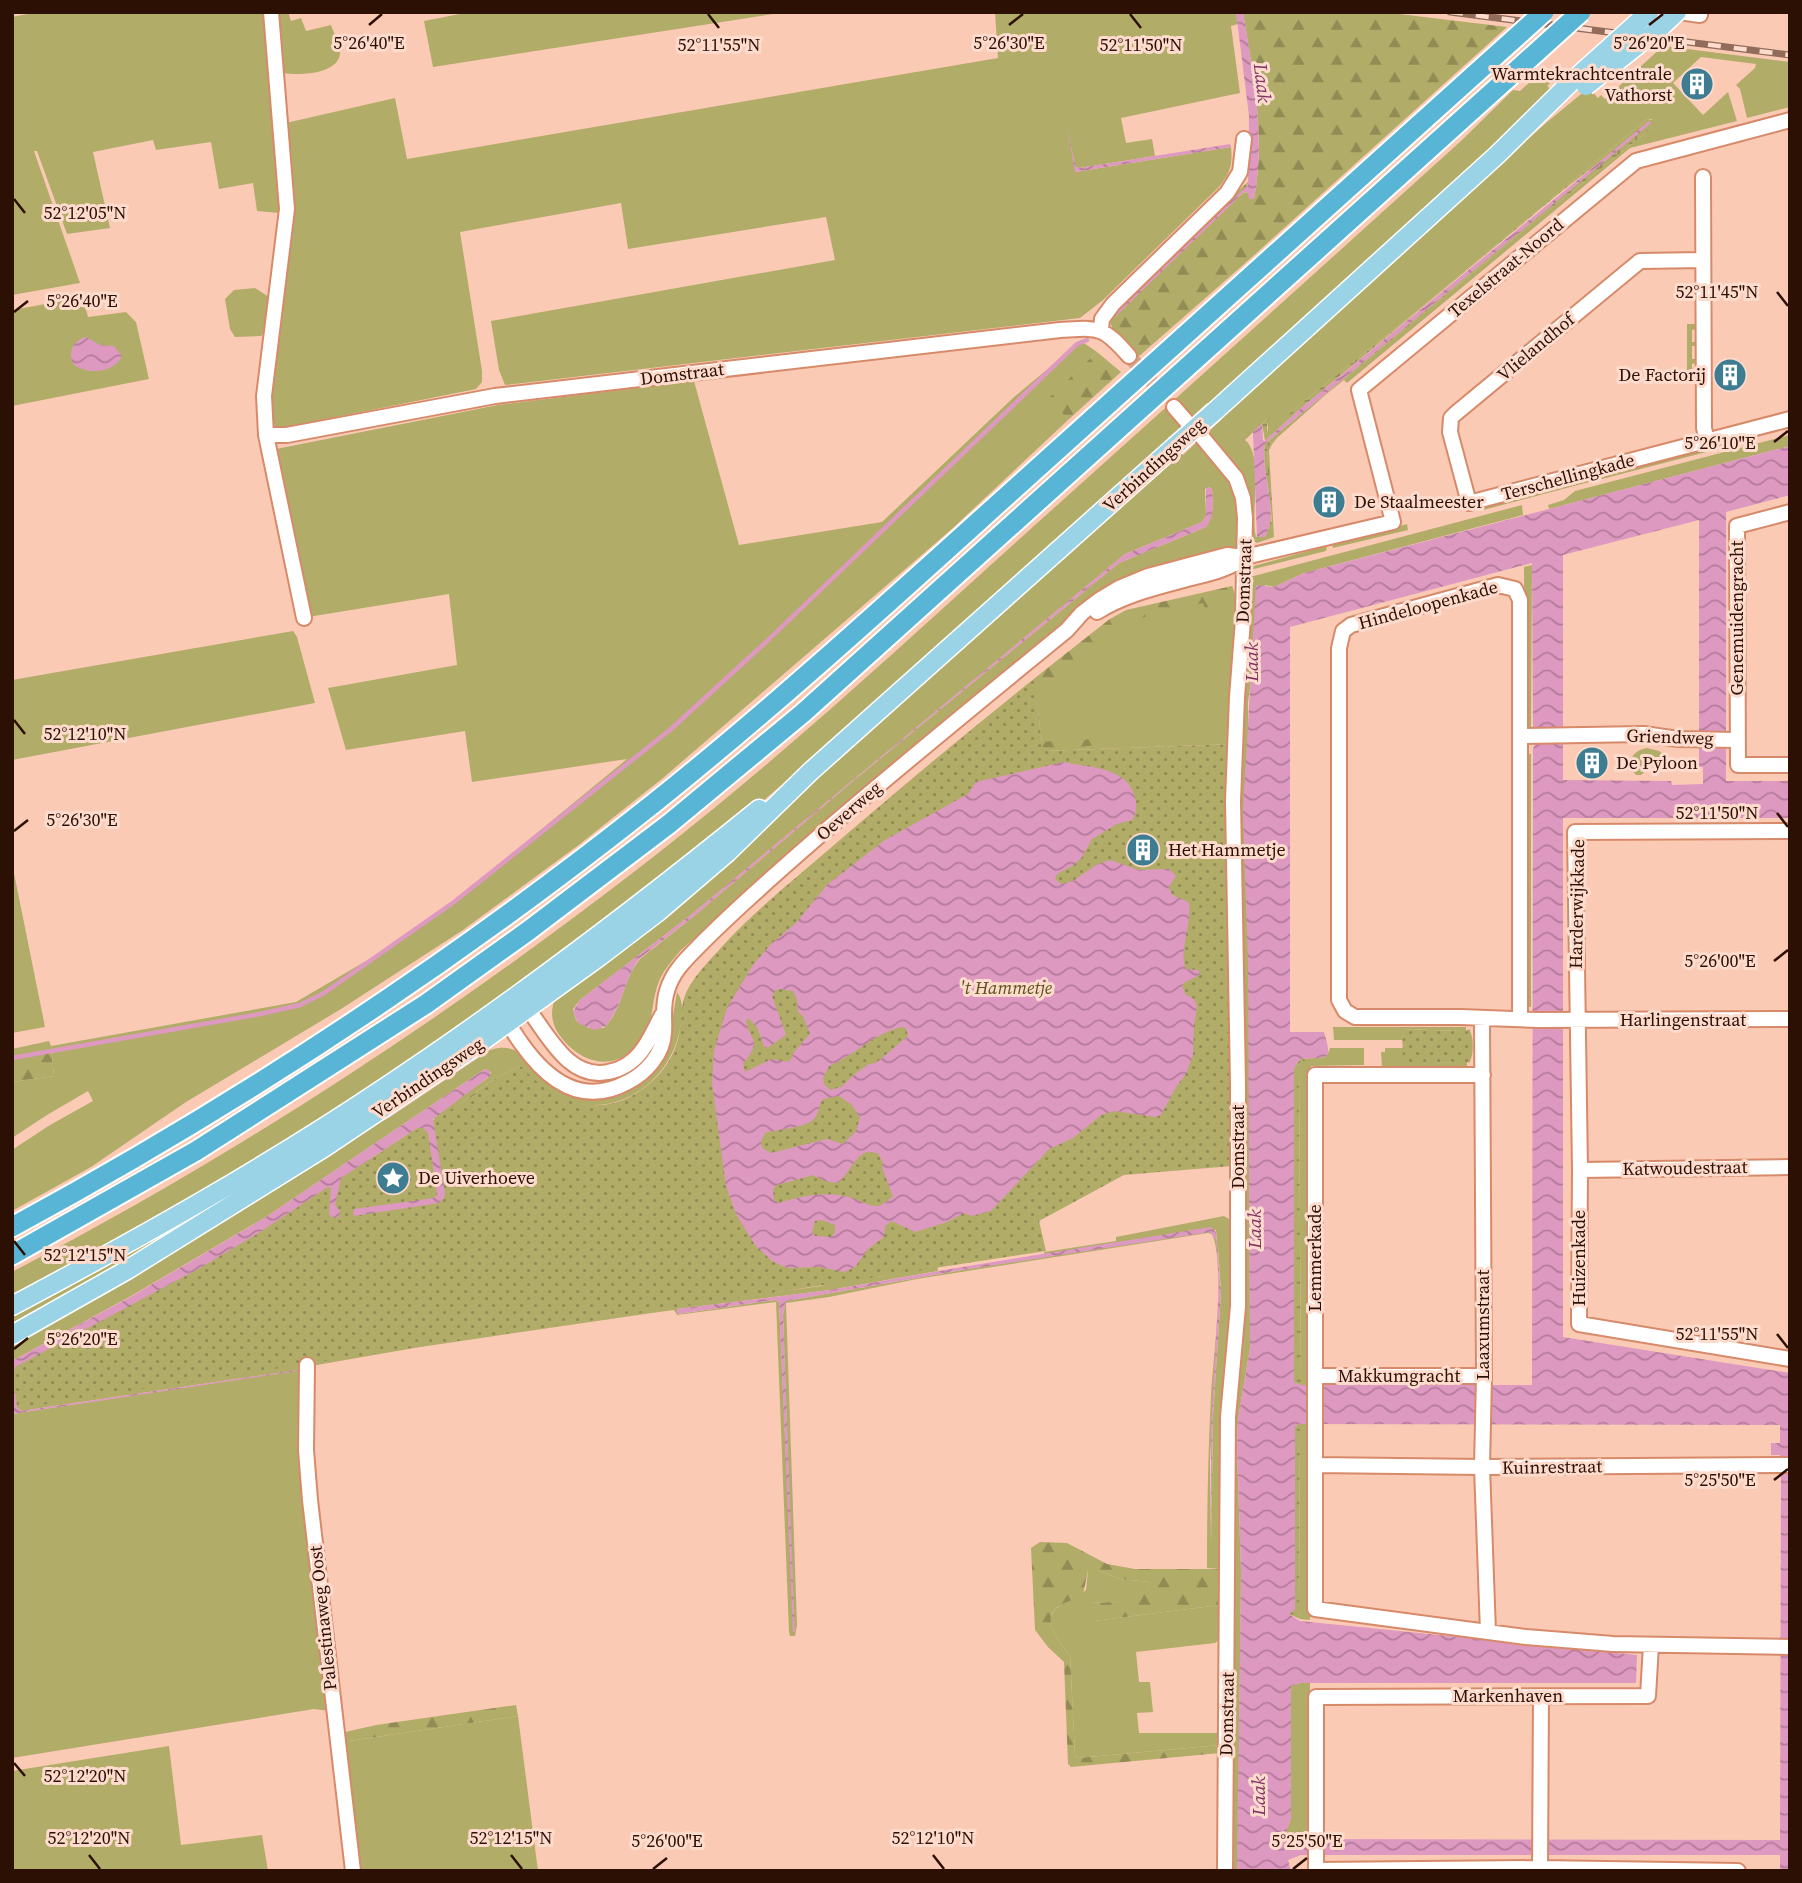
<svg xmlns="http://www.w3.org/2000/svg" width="1802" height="1883" font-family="'Source Serif 4',serif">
<defs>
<pattern id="forest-firs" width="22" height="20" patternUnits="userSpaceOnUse" patternTransform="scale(1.75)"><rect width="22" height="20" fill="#b2ac69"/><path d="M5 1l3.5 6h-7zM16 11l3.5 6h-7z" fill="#918b54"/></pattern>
<pattern id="wetland-marsh" width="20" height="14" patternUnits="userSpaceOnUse" patternTransform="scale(1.75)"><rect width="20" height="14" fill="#b2ac69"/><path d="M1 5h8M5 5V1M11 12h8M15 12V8" fill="none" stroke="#918b54"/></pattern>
<pattern id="park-dots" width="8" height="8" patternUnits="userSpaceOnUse" patternTransform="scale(1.75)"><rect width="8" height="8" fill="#b2ac69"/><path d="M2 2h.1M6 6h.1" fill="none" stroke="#918b54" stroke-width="1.8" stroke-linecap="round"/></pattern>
<pattern id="water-waves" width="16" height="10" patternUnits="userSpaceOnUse" patternTransform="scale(1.75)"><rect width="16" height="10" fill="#de99c1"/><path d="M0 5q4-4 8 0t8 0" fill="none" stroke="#b47b9b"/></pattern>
</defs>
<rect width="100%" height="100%" fill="#fbcab5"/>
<path fill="#b2ac69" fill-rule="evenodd" d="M38,12H263L280,213L257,211L253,183L219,189L211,142L156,150L153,140L93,152L110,228L67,234L37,151H34L80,283L12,295V17Z
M277,12H288L291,21L301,18L306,31L331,25C334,33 340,45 340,53C339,74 299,76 284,73L281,70Z
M470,12H786L433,67L424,21Z
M995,12H1236L1238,24L1231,26L1240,93L1121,118L1126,143L1152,139L1155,156L1079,168L1076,167L1075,172L1231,147C1233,165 1230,173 1219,187L1103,300L1080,318L505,385L499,370L491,321L835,260L826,217L628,249L621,203L460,232L482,371V382L476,389L277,429L273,422V365L291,242L286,123L395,98L407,159L998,58Z
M1663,46L1790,62V107L1747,118L1740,89L1736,85L1755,68L1756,64L1701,57L1673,83L1703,115L1728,92L1737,121L1630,148L1347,383L1344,380C1325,396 1278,430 1269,450L1274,537L1257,543L1252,540L1250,519L1206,434L1222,419L1220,416L1546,123L1586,90L1590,89L1598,98L1601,95L1605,99ZM1647,119H1652L1653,127L1529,226L1324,396L1269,445L1267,451L1272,521L1265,537H1256C1250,515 1264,454 1245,440L1268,418V434L1299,405L1414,313Z
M1541,72L1551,82L1547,86L1553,91L1457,181L1210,405L1207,403L1193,416L1180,403L1169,412L1182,427L1169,439L1170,441L865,714L757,806L559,960L314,1128L12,1302V1272C239,1154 455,1012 657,854C781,757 897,650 1014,544C1163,410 1312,276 1461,141L1513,90L1520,91Z
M255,288L269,297L265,332L261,336L235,337L230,329L225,299L234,290Z
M83,297L88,317L126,312L136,322L149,379L12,406V308L13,310Z
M1687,324H1696V329L1692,330V342H1696V346H1692V359H1696V363L1692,364V376H1696V383H1687Z
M1081,341L1097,352L1050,398L1068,420L953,528L663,778L580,844L463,930L341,1009L186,1102L91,1167L12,1211V1150L50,1125L93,1101L88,1091L47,1115L12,1138V1082L54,1076L51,1046L296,1002L378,954L459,897L627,759L472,782L465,731L346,750L328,688L457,665L449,594L308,617L275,455L276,449L498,405L694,381L739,545L882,522L1013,398Z
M1790,435V446L1549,509L1548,505L1564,500L1575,491Z
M1198,441L1226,471L1238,495L1239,542L1236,547L1090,602L858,793L680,951C671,962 661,973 657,987C652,1002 653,1020 645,1034C622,1074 582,1068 558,1033C551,1022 550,1009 556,997L818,776L1180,452L1183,455ZM1209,487L1212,489C1213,503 1214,515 1206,527L1119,563L859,776L693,917L641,958C623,977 624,1008 604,1028H589L576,1020L573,1009L580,1000L692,914L1125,554L1202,522L1206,516L1205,489Z
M1718,444V449L1602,479L1599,475Z
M1594,476L1593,481L1483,510L1480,506Z
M1522,505L1523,515L1304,573L1274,587L1265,585L1248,702L1250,1348L1238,1419L1237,1449L1241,1570L1238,1862L1237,1871H1231L1239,801L1250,577Z
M1407,524L1408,530L1333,548L1332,545Z
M1327,546L1326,551L1250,570V567Z
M1532,565L1531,729H1525L1524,567Z
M1232,586L1243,620L1234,744L1043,751L1034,679L1110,619Z
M293,631L297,637L315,703L12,760V680Z
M1647,748L1659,751L1667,757L1666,762L1662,766H1651L1641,775H1636C1625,764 1632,750 1647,748Z
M1525,753L1531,754V1007H1524Z
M12,863L45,1027L12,1033Z
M677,992C684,1002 682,1012 681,1023C673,1086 606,1128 548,1092C538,1086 529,1076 521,1066L517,1067L491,1081L436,1121L302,1356L304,1367L299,1368L298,1372L330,1711L314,1709L12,1758V1414L297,1370L21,1411L17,1407L341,1178L417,1128L433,1123L435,1115L488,1078L491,1072L485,1069L476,1075L266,1217L131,1296L12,1361V1340L326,1151L390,1117L490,1050C526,1040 523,1068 545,1077C564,1086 593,1089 614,1094L669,1040Z
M1333,1027H1461V1031L1403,1029L1402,1040H1334Z
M1330,1048H1364V1065L1311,1066L1310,1385H1301L1299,1066L1301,1061C1314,1061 1326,1063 1330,1048Z
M1385,1048H1403V1063L1461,1062V1066H1382L1381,1052H1385Z
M422,1079L12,1331V1312Z
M1224,1216L1234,1222L1232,1313L1221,1569L1207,1568C1207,1510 1208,1453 1211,1395C1213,1357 1226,1266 1212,1234L1208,1233L917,1279L829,1297L786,1303L797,1625L795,1636H790L789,1632L776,1302L677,1315L674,1310L652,1313L420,1347L311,1366V1355L821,1286L842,1280L884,1276L936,1255L938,1271L830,1290L677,1309L678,1314L775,1300L779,1302L794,1634L783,1315L786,1301L962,1270L1208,1231L1213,1233L1217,1242L1216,1230L1139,1239L1053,1254L1044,1255V1252L1116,1241V1237ZM1218,1245L1221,1292L1213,1415L1211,1543L1210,1461L1219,1285Z
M1300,1424H1311L1310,1620L1300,1619L1299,1612Z
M1088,1570H1098L1120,1579L1150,1582C1144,1604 1111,1602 1092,1603L1094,1621L1220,1605L1219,1640L1215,1643L1136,1652L1139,1682H1150L1153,1712L1137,1713L1139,1733H1219L1220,1745L1078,1758L1075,1755L1070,1655C1063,1648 1059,1641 1054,1632C1041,1606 1070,1603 1086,1590Z
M1300,1683H1310V1839L1286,1833L1291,1818V1686Z
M518,1716L538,1871H356L342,1742Z
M169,1746L181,1845L262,1835L268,1871H12V1771Z"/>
<path fill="url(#forest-firs)" d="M1243,12H1383L1507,27L1251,258L1137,358L1113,331L1109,318L1184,241L1249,181L1245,190L1115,315L1243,193L1249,192V199H1254C1266,137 1253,73 1243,12Z
M1097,352L1121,372L1068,420L1049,398Z
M1232,586L1236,598L1230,606L1207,614L1203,603L1141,618L1073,665L1039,692L1037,742L1096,739V745L1028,753L675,1081L353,1219L436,1121L491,1081L517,1067L521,1066C551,1101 595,1120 638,1093C660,1079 677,1055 680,1029C682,1017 681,1004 686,993C696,973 715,955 729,939C766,901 808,868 848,833C933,760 1021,688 1110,619L1126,610Z
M49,1041L51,1046L54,1076L12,1082V1049Z
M1040,1542L1067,1543L1107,1564L1135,1569H1221L1220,1605L1094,1621L1087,1611L1092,1603C1112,1602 1143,1603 1150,1582L1120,1579L1098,1570H1088L1083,1595C1066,1604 1042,1606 1054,1632C1059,1641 1063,1648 1070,1655L1075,1755L1078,1758L1220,1745V1753L1071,1767L1068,1764L1064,1662L1048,1647L1035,1630L1031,1548Z
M516,1705L518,1716L342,1742L341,1733L376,1725Z"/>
<path fill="url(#wetland-marsh)" d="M1647,119L1653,120V127L1529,226L1324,396L1269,445L1267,451L1272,502L1271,533L1265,537C1280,509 1260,474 1265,444L1651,122L1562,191L1300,409L1265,441L1262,424L1269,417L1267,427L1268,433L1299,405L1414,313Z
M1325,1057C1318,1063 1309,1061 1301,1061L1299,1066L1301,1385L1294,1383V1068L1300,1059Z
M1300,1424L1299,1612L1300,1619L1289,1614L1292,1610L1295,1426Z"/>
<path fill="url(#park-dots)" d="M1034,679L1043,751L1234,744L1232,1166L1124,1175L1039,1221L1046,1251L12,1409V1364L266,1224L521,1066C550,1100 597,1120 638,1092C659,1079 675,1058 680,1033C682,1019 681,1005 687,991C696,973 713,957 727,942C757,909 792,881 826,853C894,793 964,736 1034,679Z
M1461,1027H1466V1031L1469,1029C1474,1036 1474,1056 1469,1063L1467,1062V1066H1461V1062L1403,1064L1402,1029L1461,1031Z"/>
<path fill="url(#water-waves)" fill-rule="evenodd" d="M1236,12H1243C1253,73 1266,137 1254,199H1249L1248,192L1243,193L1115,317L1114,315L1248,185L1249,116Z
M1649,121L1651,123L1265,444C1260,474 1280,509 1265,537H1257L1253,432L1262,424L1263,440L1265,441L1300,409Z
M1067,128L1076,167L1079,168L1230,144L1231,147L1075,172Z
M86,337L100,345L114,346L122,356C114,373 89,375 74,365C67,353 73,340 86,337Z
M1790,446V495L1726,512V781H1790V818H1563V1337L1790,1373V1871H1780V1855H1301L1288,1860L1291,1871H1237L1241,1570L1237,1449L1238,1419L1250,1348L1248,963L1243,811L1256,585L1274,587L1304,573ZM1699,520V767H1703V784L1672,785L1671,781L1563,780V555ZM1532,563L1533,730L1538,741L1533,748L1532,1385H1301L1294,1382V1068L1300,1059C1326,1056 1334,1064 1324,1032H1290V627ZM1300,1424L1780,1425V1443H1771V1455H1780L1781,1479L1780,1840L1305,1839L1286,1833L1291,1818V1686L1300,1683H1636L1637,1655L1300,1621L1289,1614L1295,1610V1426Z
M1209,487L1212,489C1213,503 1215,516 1206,527L1119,563L859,776L693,917L640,958C626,974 623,1005 606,1026L595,1030L578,1023L573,1011L580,1000L692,914L1125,554L1202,522L1206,516V489Z
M1064,762C1088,768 1128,766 1135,798C1137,807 1137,813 1132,820L1117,824L1092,839L1082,857L1074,865L1057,874L1055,879L1061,884L1073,881L1096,865L1110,860L1139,870L1169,869L1176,876L1169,887C1172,900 1180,896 1189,903C1192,924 1178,953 1186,969L1198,970L1200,973C1196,980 1187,978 1182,986L1186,995L1194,999L1197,1006L1194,1026L1193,1055L1186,1074L1176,1087L1161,1115L1156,1117L1114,1111L1101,1115L1073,1138L1049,1149L991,1211L972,1216L964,1213L947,1222L915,1232L892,1221L885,1226L884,1237L868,1249L855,1267L844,1272L820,1267L787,1268L772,1261L755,1245L736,1214L726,1186L712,1083L714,1051L727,1008L753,965L771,944L796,923L827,885L885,840L968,794L976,782ZM780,989L793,991L797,999L798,1012L803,1016L810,1034L795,1051L789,1062L772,1059L745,1072L743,1064C764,1037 749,1043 746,1019H749L757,1027L764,1046L767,1048L786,1035L772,996L776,990ZM902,1027L906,1028L908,1036L876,1063L869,1064L855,1074L841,1087L830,1090L824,1084L823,1078L829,1066C855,1055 874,1033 902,1027ZM839,1096L852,1105L860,1118L856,1131L843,1144L827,1139L771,1153L762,1148L761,1141L765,1133C777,1129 806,1128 814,1119C819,1113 818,1106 823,1099ZM866,1152L878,1153L883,1163L882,1167L893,1197C889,1199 883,1205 878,1206C869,1207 860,1200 852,1198C828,1190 801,1196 779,1203L774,1200L773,1189L777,1185L813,1175L825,1181L837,1183C849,1175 852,1159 866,1152ZM822,1220L835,1225V1233L830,1237L815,1236L812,1232L815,1221Z
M485,1069L490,1071V1076L433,1119L445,1193L444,1198L439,1203L354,1216L353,1214L354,1209L434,1198L437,1195L428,1133L423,1128H417L341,1178L335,1205L340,1211L339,1217L333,1218L329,1214L331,1188L328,1187L257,1234L200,1268L15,1367L12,1383V1361L132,1296L266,1217Z
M1211,1227L1216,1232L1221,1292L1213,1415L1211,1543V1427L1219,1285L1216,1240L1210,1232L962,1270L786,1301L783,1315L795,1632L793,1634L779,1302L775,1300L678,1314L677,1309L830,1290L962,1267Z
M297,1370V1371L12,1414V1392H15L17,1407L21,1411Z"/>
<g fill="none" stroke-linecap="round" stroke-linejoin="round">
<path stroke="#de99c1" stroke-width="4.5" d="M12,1058L260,1014L300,1005L324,993L454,902L671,729L766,642L1077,344L1087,340"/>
<path stroke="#d2a592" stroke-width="14" stroke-dasharray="14 7" stroke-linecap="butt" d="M1129,356L1174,407"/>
<defs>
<path id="minor" d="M271,12L287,209L264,396L266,435L304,618
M1679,12L1700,15
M1703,177L1704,428L1707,441
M1703,260L1640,261L1455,414L1451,418L1450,432L1469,503L1790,419
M1101,329L1102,319L1113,304L1227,193L1240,172L1244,139
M1174,407L1187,422
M266,435H287L495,396L1060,330C1099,328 1102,325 1129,356
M1202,437L1236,478L1243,498L1245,518L1243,620L1237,697L1233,801L1238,1085V1306L1228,1417L1225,1871
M1790,512L1737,526L1738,765H1790
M1097,612C1124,595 1154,588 1184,580C1206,574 1227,571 1245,557
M1520,736L1644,734L1678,739L1737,740
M1790,831L1575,832L1580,1170L1579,1324L1790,1359
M518,1006L528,1009C548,1035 569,1080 608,1072C621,1070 633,1062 640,1053C650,1041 655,1027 662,1015
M507,1015C508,1026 515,1034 521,1043C547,1080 582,1107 628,1082C646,1073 663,1054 664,1033C665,1018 662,1006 667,991C672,973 684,961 697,948C735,909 777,873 818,837C900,766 984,698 1067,630L1082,613L1099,600L1119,588L1148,576L1227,555L1245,557L1393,522L1359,390L1636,161L1790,120
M1482,1018L1484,1376L1482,1467L1488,1632
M1520,1019V600L1515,589L1498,585L1351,625L1343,631L1339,648V1000L1345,1011L1355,1017H1461L1537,1020L1790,1019
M1483,1075H1315V1609L1526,1637L1613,1644L1790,1647
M1580,1170L1790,1167
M307,1365L306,1450L310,1500L353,1871
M1315,1376H1484
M1315,1465L1482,1467L1790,1465
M1316,1870L1540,1868L1738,1871
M1316,1871V1697L1648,1696L1651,1645
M1540,1871L1541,1696"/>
<path id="major" d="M1662,26L1677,12
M1215,411L1497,155L1569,84
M12,1306C138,1239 263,1169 381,1090C512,1003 637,908 759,809
M12,1335L127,1270L325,1147L477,1045L599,957L658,912L727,853L810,772L1175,446"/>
<path id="highway" d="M12,1227C237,1105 453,963 654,803C774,707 887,604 1001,501C1159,359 1317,216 1475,74
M12,1255L196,1151L426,1004L528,931L669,824L803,713L1509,77"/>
</defs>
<use href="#minor" stroke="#d78a69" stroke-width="18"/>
<use href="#major" stroke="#fff" stroke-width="21"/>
<use href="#highway" stroke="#fff" stroke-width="23"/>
<use href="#minor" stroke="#fff" stroke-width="14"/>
<use href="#major" stroke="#9bd3e6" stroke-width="18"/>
<use href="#highway" stroke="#59b5d6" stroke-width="19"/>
<defs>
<path id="rail" d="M1450,12L1790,55"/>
</defs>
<use href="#rail" stroke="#926b5b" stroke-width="7"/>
<use href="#rail" stroke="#fddbcd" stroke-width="4.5" stroke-dasharray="13" stroke-linecap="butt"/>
<defs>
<path id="major-bridge" d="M1569,84L1649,12
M1586,86L1662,26
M1175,446L1215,411"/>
<path id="highway-bridge" d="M1475,74L1544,12
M1509,77L1581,12"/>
</defs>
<use href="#major-bridge" stroke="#fff" stroke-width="21" stroke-linecap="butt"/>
<use href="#highway-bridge" stroke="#fff" stroke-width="23" stroke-linecap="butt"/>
<use href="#major-bridge" stroke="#9bd3e6" stroke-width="18"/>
<use href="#highway-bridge" stroke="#59b5d6" stroke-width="19"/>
</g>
<path fill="none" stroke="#2d1004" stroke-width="2.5" d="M708,14L719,28M1130,14L1141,28M369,25L382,14M1009,25L1023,14M1649,25L1663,14M14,199L25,213M1777,292L1788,306M14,312L28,301M1774,442L1788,431M14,720L25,734M1777,813L1788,827M14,831L28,820M1774,961L1788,950M14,1241L25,1255M1777,1334L1788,1348M14,1349L28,1338M1774,1480L1788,1469M14,1763L25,1776M89,1855L100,1869M511,1855L522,1869M933,1855L944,1869M653,1869L667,1858M1293,1869L1307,1858"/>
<defs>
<symbol id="building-disc" viewBox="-11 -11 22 22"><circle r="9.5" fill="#3e7c92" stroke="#fddbcd"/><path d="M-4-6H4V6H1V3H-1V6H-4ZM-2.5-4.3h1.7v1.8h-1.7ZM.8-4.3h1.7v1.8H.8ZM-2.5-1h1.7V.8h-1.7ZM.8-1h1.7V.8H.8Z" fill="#fff"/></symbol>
<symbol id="sight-disc" viewBox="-11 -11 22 22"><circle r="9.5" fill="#3e7c92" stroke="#fddbcd"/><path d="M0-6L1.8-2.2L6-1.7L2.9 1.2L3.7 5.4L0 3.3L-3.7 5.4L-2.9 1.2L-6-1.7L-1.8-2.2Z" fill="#fff"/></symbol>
</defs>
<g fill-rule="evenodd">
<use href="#building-disc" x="1678" y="65" width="38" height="38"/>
<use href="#building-disc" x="1711" y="356" width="38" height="38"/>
<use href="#building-disc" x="1310" y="483" width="38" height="38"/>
<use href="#building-disc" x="1573" y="744" width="38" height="38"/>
<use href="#building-disc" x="1124" y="831" width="38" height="38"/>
<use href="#sight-disc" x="374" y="1159" width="38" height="38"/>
</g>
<g text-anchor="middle" stroke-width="6" stroke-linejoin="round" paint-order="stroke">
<g font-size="18" fill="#2d1004" stroke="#fddbcd" text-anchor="start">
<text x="1672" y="80" text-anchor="end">Warmtekrachtcentrale<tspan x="1672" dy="21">Vathorst</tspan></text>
<text x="1706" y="381" text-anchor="end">De Factorij</text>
<text x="1354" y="508">De Staalmeester</text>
<text x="1616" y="769">De Pyloon</text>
<text x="1168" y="856">Het Hammetje</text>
<text x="418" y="1184">De Uiverhoeve</text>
</g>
<g font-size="18" fill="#2d1004" stroke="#fddbcd">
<text transform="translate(1506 268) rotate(-40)" y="6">Texelstraat-Noord</text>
<text transform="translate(1536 347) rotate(-40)" y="6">Vlielandhof</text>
<text transform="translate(682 374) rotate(-7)" y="6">Domstraat</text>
<text transform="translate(1154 465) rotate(-42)" y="6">Verbindingsweg</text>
<text transform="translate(1568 477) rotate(-15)" y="6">Terschellingkade</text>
<text transform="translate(1244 581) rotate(-88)" y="6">Domstraat</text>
<text transform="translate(1428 605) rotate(-15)" y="6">Hindeloopenkade</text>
<text transform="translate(1737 618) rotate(-90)" y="6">Genemuidengracht</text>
<text transform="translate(1670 737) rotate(2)" y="6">Griendweg</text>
<text transform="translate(849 811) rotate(-41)" y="6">Oeverweg</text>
<text transform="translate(1577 904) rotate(-89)" y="6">Harderwijkkade</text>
<text x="1683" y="1026">Harlingenstraat</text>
<text transform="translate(428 1078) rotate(-34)" y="6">Verbindingsweg</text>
<text transform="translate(1238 1147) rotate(-90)" y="6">Domstraat</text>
<text transform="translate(1685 1168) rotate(-1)" y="6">Katwoudestraat</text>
<text transform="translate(1315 1258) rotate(-90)" y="6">Lemmerkade</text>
<text transform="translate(1579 1258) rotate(-90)" y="6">Huizenkade</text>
<text transform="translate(1483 1325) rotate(-90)" y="6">Laaxumstraat</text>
<text x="1399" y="1382">Makkumgracht</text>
<text transform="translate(1552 1467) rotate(-1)" y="6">Kuinrestraat</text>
<text transform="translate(323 1618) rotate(-96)" y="6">Palestinaweg Oost</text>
<text x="1508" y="1702">Markenhaven</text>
<text transform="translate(1227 1714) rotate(-89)" y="6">Domstraat</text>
</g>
<g font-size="18" font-style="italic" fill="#57521a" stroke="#fddbcd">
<text x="1006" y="994">'t Hammetje</text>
</g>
<g font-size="19" font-style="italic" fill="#823265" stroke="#fddbcd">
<text transform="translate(1263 83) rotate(83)" y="7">Laak</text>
<text transform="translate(1251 662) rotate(-90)" y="7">Laak</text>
<text transform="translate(1254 1229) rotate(-90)" y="7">Laak</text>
<text transform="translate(1258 1796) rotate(-90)" y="7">Laak</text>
</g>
</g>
<g font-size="18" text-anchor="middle" fill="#2d1004" stroke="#fddbcd" stroke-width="6" stroke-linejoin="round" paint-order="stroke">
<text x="369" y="49">5°26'40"E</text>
<text x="1009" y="49">5°26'30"E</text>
<text x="1649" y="49">5°26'20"E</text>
<text x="719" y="51">52°11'55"N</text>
<text x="1141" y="51">52°11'50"N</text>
<text x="85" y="219">52°12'05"N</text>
<text x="1717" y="298">52°11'45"N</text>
<text x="82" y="307">5°26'40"E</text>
<text x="1720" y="449">5°26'10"E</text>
<text x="85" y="740">52°12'10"N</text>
<text x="1717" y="819">52°11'50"N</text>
<text x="82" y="826">5°26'30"E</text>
<text x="1720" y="967">5°26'00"E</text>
<text x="85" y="1261">52°12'15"N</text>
<text x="1717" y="1340">52°11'55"N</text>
<text x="82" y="1345">5°26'20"E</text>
<text x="1720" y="1486">5°25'50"E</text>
<text x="85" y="1782">52°12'20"N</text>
<text x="89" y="1844">52°12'20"N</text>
<text x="511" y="1844">52°12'15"N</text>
<text x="933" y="1844">52°12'10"N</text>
<text x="667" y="1847">5°26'00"E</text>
<text x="1307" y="1847">5°25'50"E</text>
</g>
<rect width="1802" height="1883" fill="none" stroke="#2d1004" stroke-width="28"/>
</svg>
